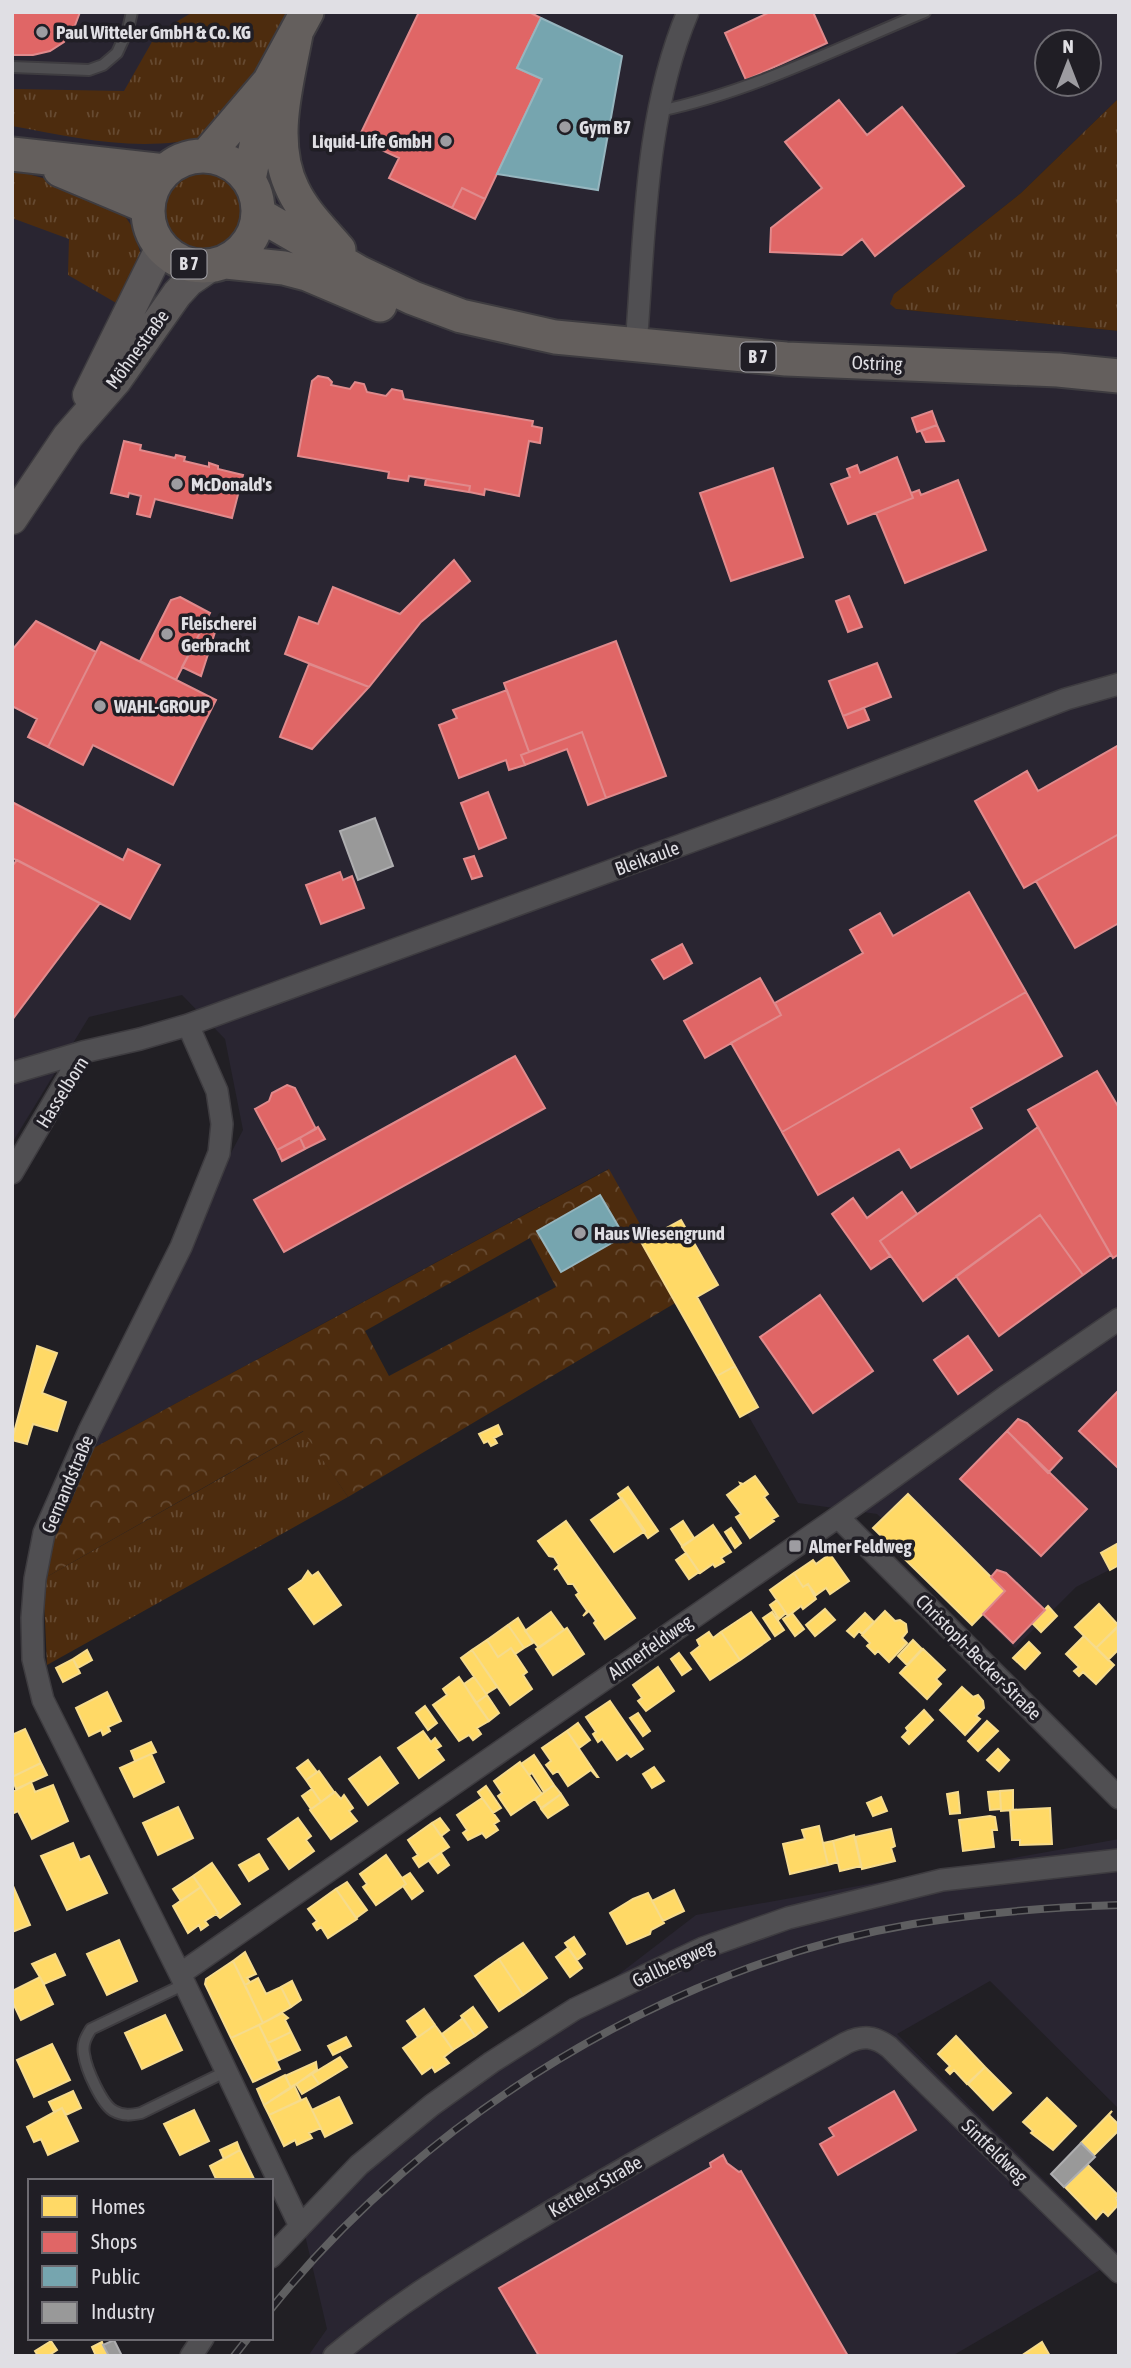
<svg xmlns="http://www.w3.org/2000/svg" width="1131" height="2368" font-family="'Asap Condensed',sans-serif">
<defs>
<pattern id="grass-tufts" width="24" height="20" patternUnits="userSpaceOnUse" patternTransform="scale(1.75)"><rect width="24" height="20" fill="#4d2c0e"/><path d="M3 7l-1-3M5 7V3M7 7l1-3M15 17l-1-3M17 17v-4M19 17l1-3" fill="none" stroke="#664a31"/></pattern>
<pattern id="forest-crowns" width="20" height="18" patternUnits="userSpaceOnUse" patternTransform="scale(1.75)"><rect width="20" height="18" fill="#4d2c0e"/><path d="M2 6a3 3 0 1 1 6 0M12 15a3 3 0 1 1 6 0" fill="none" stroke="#664a31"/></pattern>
</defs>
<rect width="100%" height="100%" fill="#211f24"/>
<path fill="#292531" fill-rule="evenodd" d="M12,12H1119V98L1021,193L894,294L896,309L1119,331V1565L1076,1587L1015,1648L877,1514L798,1503L608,1169L88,1451L210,1193L243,1130L225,1039L182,995L89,1017L12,1143ZM1047,42H1089V84H1047Z
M1119,1839V2109L990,1981L897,2034L1119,2254V2259L952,2356H308L327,2329L301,2218L696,1915Z"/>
<path fill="url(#grass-tufts)" d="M193,12H287C266,56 241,111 198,138C193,142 184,142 177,142C122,149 67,136 12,126V89L124,91L157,33Z
M1119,98V331L896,309L890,304L894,294L1021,193Z
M161 212a43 43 0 1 1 86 0a43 43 0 1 1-86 0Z
M12,170L66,184L120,209L133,228L141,255L118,304L68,275L69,239L12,218Z
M304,1431L348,1497L47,1665L43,1579Z"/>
<path fill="url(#forest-crowns)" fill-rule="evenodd" d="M609,1169L682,1299L348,1497L303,1431L43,1579L44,1560L88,1451ZM600,1195L623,1235L561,1272L537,1231ZM530,1238L556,1287L389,1376L365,1331Z"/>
<path fill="#ffd966" stroke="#f6db8c" stroke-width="2" d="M681,1220L718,1285L697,1297L735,1366L717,1376L641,1242Z
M37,1346L57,1353L42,1393L66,1402L57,1431L33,1424L27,1444L12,1440Z
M735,1366L758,1407L740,1417L717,1376Z
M498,1425L502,1434L494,1438L497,1443L491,1446L488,1441L484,1443L479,1434Z
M755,1476L768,1494L764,1497L778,1516L772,1519L774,1521L750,1538L736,1517L741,1514L727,1495L741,1485L740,1483L743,1484Z
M628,1487L658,1531L648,1538L618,1494Z
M908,1494L1005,1591L972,1625L873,1528Z
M622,1498L645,1531L614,1552L591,1520Z
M566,1521L635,1618L605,1639L594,1623L596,1621L589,1611L583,1616L587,1611L576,1595L579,1593L573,1584H568L557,1567L554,1570L559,1565L554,1557L549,1556L538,1541Z
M683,1521L694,1538L682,1546L671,1529Z
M713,1525L731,1552L721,1558L724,1562L715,1567L713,1564L700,1573L682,1547Z
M731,1528L741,1543L735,1548L725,1532Z
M1117,1544L1119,1565L1110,1570L1101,1553Z
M686,1553L699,1572L689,1579L676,1560Z
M830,1554L849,1581L830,1594L826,1588L816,1595L808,1584L803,1587L794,1573L813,1560L816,1564Z
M308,1571L312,1576L318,1572L341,1605L314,1624L289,1589L302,1580Z
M794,1573L803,1587L808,1584L816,1599L803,1609L801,1606L788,1616L770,1590Z
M777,1600L786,1613L779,1619L770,1605Z
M1099,1604L1119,1626L1096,1648L1075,1627Z
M1048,1606L1057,1616L1041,1632L1032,1623Z
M825,1609L835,1620L815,1636L806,1625Z
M885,1611L895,1621L900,1620L906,1624L907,1632L902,1638L907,1643L889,1662L878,1651L875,1654L867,1646L870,1643L862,1635Z
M551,1612L564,1630L539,1648L525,1631Z
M751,1612L770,1639L740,1660L721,1632Z
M772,1612L784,1630L775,1636L763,1618Z
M792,1613L804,1629L795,1636L783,1619Z
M865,1613L874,1622L862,1634L859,1631L854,1637L847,1631Z
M518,1618L533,1643L524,1648L508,1625Z
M508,1625L524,1648L515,1654L511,1648L498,1657L487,1640Z
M1117,1627L1119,1649L1108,1660L1096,1648Z
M567,1628L584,1654L553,1675L536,1649Z
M709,1632L713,1638L721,1632L740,1660L710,1680L691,1653L700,1646L697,1640Z
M1084,1636L1114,1665L1096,1684L1083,1672L1079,1676L1074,1671L1079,1667L1066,1654Z
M487,1640L498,1657L511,1648L527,1672L523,1675L532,1689L510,1705L472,1650Z
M913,1640L922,1649L907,1665L898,1656Z
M1029,1642L1040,1653L1025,1669L1013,1658Z
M923,1649L945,1670L936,1679L941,1684L927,1699L900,1673Z
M87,1650L92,1660L78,1668L73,1659Z
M472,1650L497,1687L486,1694L461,1658Z
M679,1653L691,1669L682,1675L671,1659Z
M73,1659L80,1673L63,1682L56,1668Z
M658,1667L674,1691L646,1711L638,1701L642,1698L633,1685Z
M459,1677L489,1721L477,1728L481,1734L473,1740L469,1735L459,1741L433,1705L447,1695L443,1689Z
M474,1677L487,1695L476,1703L464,1684Z
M962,1687L973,1697L978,1695L983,1701L984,1708L976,1716L980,1719L965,1735L940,1710Z
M107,1692L121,1721L108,1727L110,1731L103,1735L101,1730L89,1736L76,1708Z
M487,1695L499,1713L489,1721L476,1703Z
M610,1701L643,1749L631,1757L627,1753L617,1760L602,1739L598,1742L593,1734L596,1732L586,1717Z
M425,1706L437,1723L428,1730L416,1713Z
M924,1710L933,1720L909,1744L902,1737L908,1731L906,1728Z
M638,1713L650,1731L643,1736L630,1718Z
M987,1721L998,1731L978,1751L968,1741Z
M578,1723L590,1740L579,1748L567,1731Z
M25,1729L41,1763L12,1777V1735Z
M423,1731L431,1742L435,1738L441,1746L436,1749L444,1760L419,1778L398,1748Z
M567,1731L598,1777H597L591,1770L568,1786L558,1771L553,1774L546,1765L551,1761L542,1748Z
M151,1742L156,1752L135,1761L131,1751Z
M998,1749L1009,1760L999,1771L987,1760Z
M151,1754L164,1782L134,1797L120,1768Z
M534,1755L554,1785L544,1792L532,1773L529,1775L521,1764Z
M380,1757L398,1783L368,1805L349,1779Z
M308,1760L317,1772L306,1780L297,1768Z
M520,1762L542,1794L511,1815L498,1796L502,1793L494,1781Z
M41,1763L47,1775L16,1789L12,1777Z
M654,1767L664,1781L652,1788L643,1774Z
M319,1771L334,1792L321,1802L306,1780Z
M31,1782L35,1792L53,1785L68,1821L32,1839L18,1811L12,1814V1792Z
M554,1785L561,1794L541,1808L535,1799Z
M486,1786L501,1808L493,1813L478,1792Z
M312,1789L321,1802L311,1809L302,1796Z
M1013,1790V1810L1001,1811L1000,1791Z
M1000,1791L1001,1809L990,1810L988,1792Z
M335,1792L341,1799L344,1795L353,1808L349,1811L357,1821L331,1839L310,1810Z
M958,1792L960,1813L950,1814L947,1794Z
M561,1794L568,1805L548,1818L541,1809Z
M881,1797L887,1811L873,1816L867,1803Z
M482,1798L499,1821L494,1824L498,1830L486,1838L482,1833L468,1840L463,1833L467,1830L457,1815Z
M178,1807L193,1838L158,1855L143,1823Z
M1050,1808L1052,1844L1020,1845V1840H1012L1010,1810Z
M990,1816L995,1817L997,1830H992L994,1847L963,1851L959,1820Z
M298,1818L311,1836L306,1840L314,1851L289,1869L268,1839Z
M440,1818L449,1830L441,1836L432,1823Z
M432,1823L449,1847L419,1867L413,1858L418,1855L408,1840Z
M819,1826L828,1865L790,1874L783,1844L805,1839L802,1830Z
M891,1829L895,1846L891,1848L895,1861L862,1869L855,1837Z
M854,1835L861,1866L840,1871L833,1841Z
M833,1841L838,1862L828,1865L823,1843Z
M73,1843L80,1860L89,1856L107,1893L67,1910L41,1856Z
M441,1853L449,1865L438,1873L429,1861Z
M259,1854L268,1869L249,1881L239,1865Z
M386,1855L406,1884L376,1905L363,1887L367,1884L360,1874Z
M212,1863L240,1904L220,1918L216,1914L218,1913L193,1876Z
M410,1873L423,1891L412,1899L403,1886L406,1884L402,1878Z
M193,1876L201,1887L181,1901L173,1889Z
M347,1882L367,1910L356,1918L336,1889Z
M13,1886L30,1925L12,1932V1886Z
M201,1887L218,1913L205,1921L208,1925L201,1930L199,1925L188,1933L173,1906Z
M336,1889L357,1919L328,1938L321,1927L317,1930L313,1924L317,1921L308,1909Z
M674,1890L684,1911L663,1921L652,1901Z
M648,1893L664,1923L651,1930L650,1934L627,1944L610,1913L633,1899Z
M574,1937L585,1954L577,1960L565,1943Z
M119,1940L137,1981L107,1995L87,1954Z
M523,1943L547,1978L523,1995L499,1959Z
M568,1948L582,1968L570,1977L556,1957Z
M245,1952L256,1974L247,1978L250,1982L245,1985L233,1961Z
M55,1954L65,1975L44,1984L32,1964Z
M499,1959L523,1995L499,2011L475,1976Z
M233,1961L263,2023L231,2038L205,1984L206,1979Z
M40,1977L53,2004L21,2020L12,2001V1991Z
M258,1978L266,1994L281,1987L291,2007L263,2023L245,1985Z
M292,1981L301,2000L291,2007L281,1987Z
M473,2007L487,2027L475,2036L461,2016Z
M424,2009L435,2025L418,2037L407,2021Z
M282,2013L288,2018L285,2020L291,2032L268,2043L259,2025Z
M165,2015L182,2050L142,2069L125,2033Z
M463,2018L475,2036L453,2050L442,2034Z
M259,2025L280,2069L253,2082L231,2038Z
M435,2025L453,2050L444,2057L449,2063L435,2072L432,2067L422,2074L403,2048Z
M291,2032L300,2050L277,2061L268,2043Z
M956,2036L985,2067L967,2084L954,2070L950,2074L946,2070L950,2066L938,2054Z
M346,2037L351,2046L333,2055L328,2046Z
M52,2044L70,2080L34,2097L17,2060Z
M340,2057L347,2067L319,2084L312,2074Z
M316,2062L317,2069L291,2088L285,2076Z
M985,2067L1011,2093L993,2110L968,2084Z
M312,2074L319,2084L302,2094L296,2084Z
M285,2075L291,2088L264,2105L257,2089Z
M294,2085L301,2100L269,2115L264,2105Z
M73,2091L81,2108L66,2115L62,2108L54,2112L49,2102Z
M339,2097L352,2123L325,2137L312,2110Z
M306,2098L321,2128L309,2133L312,2138L297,2145L295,2140L284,2146L269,2115Z
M1047,2098L1076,2126L1053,2150L1031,2133L1033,2131L1023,2122Z
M62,2108L78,2141L48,2155L41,2139L34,2142L27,2127Z
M194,2110L209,2141L180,2155L164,2124Z
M1112,2111L1109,2115L1119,2125V2130L1094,2155L1081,2143Z
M237,2142L240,2150L224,2159L220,2150Z
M240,2150L255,2181H217L210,2166Z
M1087,2164L1119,2196L1116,2198L1119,2204L1108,2216L1103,2211L1096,2219L1065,2187Z
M51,2341L57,2350L48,2356H38L35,2351Z
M102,2342L103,2345L109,2356H96L92,2347Z
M1042,2342L1050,2356H1021Z"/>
<path fill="#e06666" stroke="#e08a8c" stroke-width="2" d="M12,12H80L74,28L64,42L50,51L33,55H12Z
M419,12H529L541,18L517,68L542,79L485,199L462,188L452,208L389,178L399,158L358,139Z
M770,12H813L827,43L746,80L725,33Z
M839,100L867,135L902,107L964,186L875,256L862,239L842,255L770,252L771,228L822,188L785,142Z
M462,188L485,199L475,219L452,208Z
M318,376L328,378L332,382L331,385L350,389L355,382L364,384L367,392L386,396L392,389L402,391L404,399L533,421L532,426L542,428L540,443L529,441L519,496L485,489L484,495L469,492L470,486L409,476L408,481L388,478L389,472L298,456L312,381Z
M932,411L937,425L917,432L912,418Z
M937,425L944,441L926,442L921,431Z
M124,441L141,445L140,450L175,458L176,455L185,457L184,461L209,467V463L218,466V469L243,475L232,518L155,499L150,517L137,514L141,496L129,493L128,497L111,493Z
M897,457L913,498L848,524L831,484L850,477L847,469L857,465L860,473Z
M773,468L803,557L731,581L700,493Z
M426,479L470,486L469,492L425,485Z
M958,480L986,550L905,583L876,513L913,498L911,493L919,490L921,495Z
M454,560L470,581L421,622L369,687L285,654L299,617L318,624L333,587L400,614Z
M849,596L862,627L848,632L836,601Z
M180,597L210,613L176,680L140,661L171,600Z
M36,621L96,652L48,747L28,737L37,719L14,707L12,710V650Z
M205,623L216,629L201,676L182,667Z
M616,641L666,776L606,798L582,732L529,752L504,683Z
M101,642L216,700L173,785L93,745L83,765L48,747Z
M877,663L891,697L843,716L829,681Z
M309,664L369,687L312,749L280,737Z
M507,690L529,752L521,755L525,765L509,770L506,760L459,778L439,725L457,718L453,710Z
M864,708L869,720L848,728L843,716Z
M582,732L606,798L588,805L567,749L525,765L521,755Z
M1119,745V834L1024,888L975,801L1027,771L1038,791Z
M488,792L506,838L479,849L461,803Z
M12,802L123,860L128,849L160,865L130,919L12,858Z
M1119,834V923L1075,948L1036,881Z
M474,856L482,876L472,879L464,859Z
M17,860L100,903L12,1020V866Z
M340,872L343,880L352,876L364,908L321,924L306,885Z
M969,892L1026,992L782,1132L731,1043L781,1015L775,1003L863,953L850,930L880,913L893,936Z
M682,944L692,963L664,979L652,960Z
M760,978L781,1015L705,1058L684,1021Z
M1026,992L1062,1056L971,1108L982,1128L911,1168L899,1149L818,1195L782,1132Z
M515,1056L545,1108L284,1252L254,1200Z
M1097,1071L1119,1108V1254L1113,1258L1028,1110Z
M287,1085L295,1088L316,1129L277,1150L255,1109L269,1101L272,1093Z
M318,1127L325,1139L305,1149L300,1138Z
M1038,1127L1111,1255L1083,1275L1040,1215L923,1301L880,1241Z
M300,1138L305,1149L282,1161L277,1150Z
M902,1192L917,1214L880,1241L890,1256L871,1269L832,1214L853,1198L867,1218Z
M1040,1215L1083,1275L999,1336L956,1276Z
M820,1295L873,1371L813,1413L760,1337Z
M968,1336L992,1370L958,1394L934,1360Z
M1119,1390V1469L1079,1431Z
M1018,1419L1027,1423L1062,1458L1048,1473L1007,1431Z
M1007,1431L1087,1509L1041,1556L960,1479Z
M997,1570L1006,1573L1045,1610L1013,1643L983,1614L1005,1591L991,1577Z
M894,2091L916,2130L838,2175L820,2144L834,2136L829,2128Z
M723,2155L727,2163L739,2172L741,2171L848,2356H539L499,2288L711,2167L710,2163Z"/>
<path fill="#76a5af" stroke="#96b6bf" stroke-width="2" d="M541,18L622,56L598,190L497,174L542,79L517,68Z
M600,1195L624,1236L561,1272L537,1231Z"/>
<path fill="#999" stroke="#aeaeb0" stroke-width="2" d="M375,818L393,866L358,880L340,831Z
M1081,2143L1095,2157L1064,2187L1051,2174Z
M114,2340L122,2356H109L103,2345Z"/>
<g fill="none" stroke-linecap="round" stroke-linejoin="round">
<defs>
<path id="lane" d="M12,67L89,70L103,65L117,53L128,29L132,12
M659,111C751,92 838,48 925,12
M185,1984L91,2029C86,2037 82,2044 84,2054C86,2069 102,2105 114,2111C123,2116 131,2115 141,2113L227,2071"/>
<path id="street" d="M636,346C645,235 644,116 688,12
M188,1025L217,1091L222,1124L219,1153L181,1247L89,1431L44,1533L35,1579L32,1618L33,1659L43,1700L180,1974L300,2226
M12,1073L83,1052
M12,1173L83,1052L140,1039L188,1025L777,810L1066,699L1119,684
M838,1517L1119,1798
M180,1974L838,1517L1005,1397L1119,1319
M271,2257L359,2165L432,2105L492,2062L575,2009L703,1948L788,1918L942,1880L1119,1860
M191,2356L203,2338
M334,2356C395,2305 460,2265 528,2225C632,2162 740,2103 846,2043C863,2035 874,2036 889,2047L1119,2272"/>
<path id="secondary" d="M88,395L161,247
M12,519L68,436L116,381L177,294L189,281L211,266"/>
<path id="primary" d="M296,34C287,83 269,142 293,190C304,213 323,231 339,250
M12,154L165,171
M206,156L269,82L307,12
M148 211a55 55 0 1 1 110 0a55 55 0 1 1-110 0Z
M60,170L148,207
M249,179L268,89
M258,214L360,273L413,298L461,316L555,337L786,359L1058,370L1119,376
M226,262L284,268L307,274L380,305"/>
</defs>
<use href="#lane" stroke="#3e3c40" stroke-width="14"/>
<use href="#street" stroke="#3e3c40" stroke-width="24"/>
<use href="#secondary" stroke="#3e3c40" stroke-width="33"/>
<use href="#primary" stroke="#3e3c40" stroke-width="37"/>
<use href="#lane" stroke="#504f52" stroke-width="10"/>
<use href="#street" stroke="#504f52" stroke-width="21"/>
<use href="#secondary" stroke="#5a5758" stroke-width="30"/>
<use href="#primary" stroke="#645f5d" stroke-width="33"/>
<defs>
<path id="rail" d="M271,2309C424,2117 669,1965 913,1924C981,1913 1050,1907 1119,1905
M234,2356L248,2338"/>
</defs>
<use href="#rail" stroke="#5f5f61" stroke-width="8"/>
<use href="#rail" stroke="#201e25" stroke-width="5" stroke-dasharray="16" stroke-linecap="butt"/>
</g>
<g fill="#9d9ca1" stroke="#201e25" stroke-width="2.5">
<circle cx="42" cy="32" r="7"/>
<circle cx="565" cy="127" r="7"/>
<circle cx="446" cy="141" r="7"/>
<circle cx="177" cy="484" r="7"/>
<circle cx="167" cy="634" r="7"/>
<circle cx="100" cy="706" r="7"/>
<circle cx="580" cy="1233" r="7"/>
<rect x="788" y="1539" width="14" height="14" rx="3.5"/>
</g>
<g text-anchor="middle" stroke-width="7" stroke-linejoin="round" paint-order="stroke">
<g fill="#201e25" stroke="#a6a5ab" stroke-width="2">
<rect x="171.5" y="249.5" width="35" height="29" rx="5"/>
<rect x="740.5" y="342.5" width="35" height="29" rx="5"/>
</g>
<g font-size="18" font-weight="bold" fill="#e0dfe4">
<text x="189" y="270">B 7</text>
<text x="758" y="363">B 7</text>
</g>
<g font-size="19" font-weight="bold" fill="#e0dfe4" stroke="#201e25" text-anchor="start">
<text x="56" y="39">Paul Witteler GmbH &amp; Co. KG</text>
<text x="579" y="134">Gym B7</text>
<text x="432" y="148" text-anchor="end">Liquid-Life GmbH</text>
<text x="191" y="491">McDonald's</text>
<text x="181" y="630">Fleischerei<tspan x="181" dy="22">Gerbracht</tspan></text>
<text x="114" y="713">WAHL-GROUP</text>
<text x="594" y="1240">Haus Wiesengrund</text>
<text x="809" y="1553">Almer Feldweg</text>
</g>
<g font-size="19" fill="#e0dfe4" stroke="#201e25">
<text transform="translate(137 349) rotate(-54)" y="7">Möhnestraße</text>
<text transform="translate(877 363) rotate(2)" y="7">Ostring</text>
<text transform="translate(647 858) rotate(-20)" y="7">Bleikaule</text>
<text transform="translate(62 1092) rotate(-58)" y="7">Hasselborn</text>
<text transform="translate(67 1484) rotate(-67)" y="7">Gernandstraße</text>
<text transform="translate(650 1647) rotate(-35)" y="7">Almerfeldweg</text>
<text transform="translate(979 1657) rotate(45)" y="7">Christoph-Becker-Straße</text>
<text transform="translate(673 1963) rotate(-25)" y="7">Gallbergweg</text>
<text transform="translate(995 2151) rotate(44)" y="7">Sintfeldweg</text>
<text transform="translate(595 2186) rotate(-30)" y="7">Ketteler Straße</text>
</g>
</g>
<rect width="1131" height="2368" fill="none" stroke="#e0dfe4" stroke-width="28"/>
<rect x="28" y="2179" width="245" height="161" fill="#201e25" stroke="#6d6b71" stroke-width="2"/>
<rect x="42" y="2196" width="35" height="21" fill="#ffd966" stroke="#6d6b71" stroke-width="2"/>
<text x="91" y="2214" font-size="21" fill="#e0dfe4">Homes</text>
<rect x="42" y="2232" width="35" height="21" fill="#e06666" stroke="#6d6b71" stroke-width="2"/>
<text x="91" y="2249" font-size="21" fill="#e0dfe4">Shops</text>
<rect x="42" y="2266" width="35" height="21" fill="#76a5af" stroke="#6d6b71" stroke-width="2"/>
<text x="91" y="2284" font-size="21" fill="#e0dfe4">Public</text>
<rect x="42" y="2302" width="35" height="21" fill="#999999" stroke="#6d6b71" stroke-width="2"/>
<text x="91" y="2319" font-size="21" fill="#e0dfe4">Industry</text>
<g transform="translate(1068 63)"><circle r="33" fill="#201e25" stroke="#6d6b71" stroke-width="2"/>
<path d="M0-5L12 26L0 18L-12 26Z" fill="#9d9ca1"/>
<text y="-10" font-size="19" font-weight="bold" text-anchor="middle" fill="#e0dfe4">N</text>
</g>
</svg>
